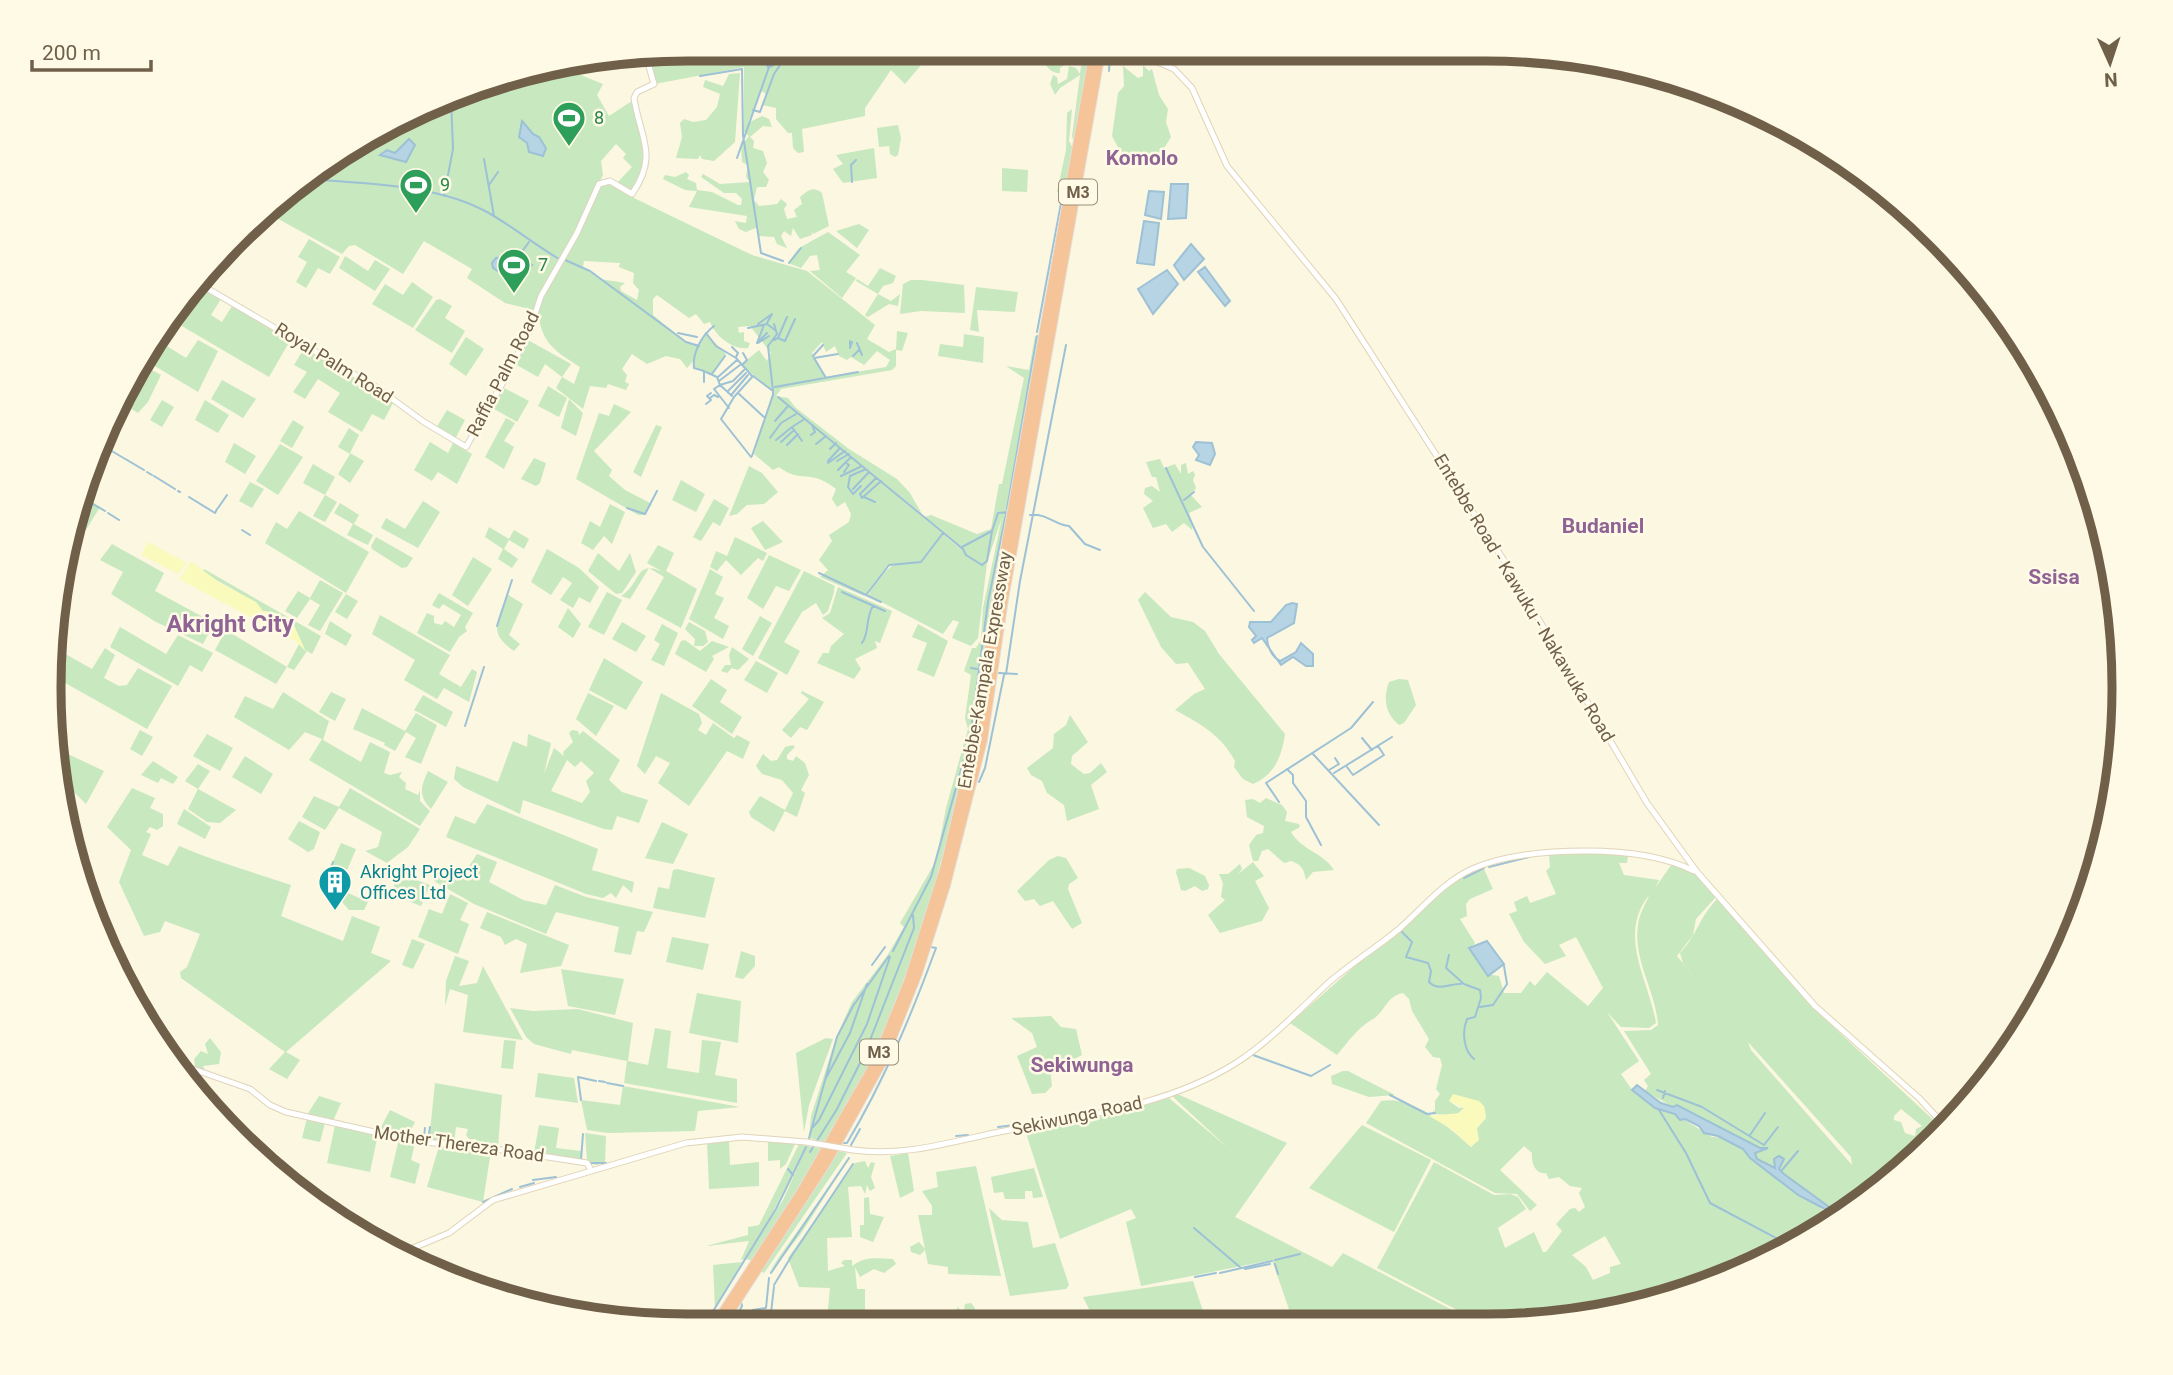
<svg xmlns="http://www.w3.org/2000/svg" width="2173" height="1375" font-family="Roboto,sans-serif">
<rect width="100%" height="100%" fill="#fbf7e1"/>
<path fill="#c8e8c0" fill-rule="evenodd" d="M688,49H757L768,68L759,49L818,50L817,63L820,50H915L928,57L905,84L891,70L865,108V116L802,129L804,152L798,153L793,148L792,133H788L776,119V108L762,105L766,94L761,91L748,123L762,116L769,119L772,127L763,126L750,137L754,141L753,148L763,151L767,163L763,172L769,180L766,187H757L754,200L759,206L777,204L781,199L787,204L784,209L787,219L797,217L794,210L802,204L800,197C807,191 813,185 822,193L829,226L813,234L812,231V235L800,239L793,228L791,236L784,231L781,236L787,248L777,244L774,237L759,236L758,227L746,232L739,229L735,221L746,223L747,216L689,207L697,191L685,190L663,179L665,175L675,177L686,172L689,175L687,179L696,183L697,190L712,192L738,205H741L742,199L736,193H724L701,177L703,174L720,184L750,182L746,177L748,165L742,162L741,146L749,136L744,132V67L655,84L649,55Z
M1038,51H1079V55L1060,68V73C1049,74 1043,61 1038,51Z
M1083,51H1091L1075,147L1072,136L1080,75L1060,88L1055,95L1050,84L1053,75L1057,77L1058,84L1067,79L1069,66L1076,68L1080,74Z
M1143,65L1149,71L1152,69L1159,95L1168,109L1166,122L1171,137L1155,163L1130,159L1119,149L1112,136L1118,93L1124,86L1123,66L1138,78L1143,76Z
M566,69L603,84L597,95L609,116L632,101C645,136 649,152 635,188L628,190L617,183L632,167L623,158L626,154L616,144L601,161L603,175L534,310L505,303L467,278L472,269L424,241L403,274L355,245L349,246L342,254L271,215L332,157L483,83Z
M740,73L735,142L714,161L702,159L700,155L698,159L676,158L682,137L680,123L684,119L693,122L706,120L717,107L720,94L703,87L705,80L723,86L729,74Z
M1072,109L1069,141L1073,148L1067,182L1063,181L1061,193L1057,192L1066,150L1067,113Z
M898,125L901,138L898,155L895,157L890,154L889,146L879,147L877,128Z
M874,148L877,178L843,183L833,169L843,164L836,155Z
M1002,168L1028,170L1027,192L1002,191Z
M603,183L616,185L636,199L752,255L807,271L875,325L867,339L889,352L896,349L897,331L908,333L902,351L896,350V366L892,370L781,389L776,396L788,398L796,408L849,449L897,479L910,493L922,514L792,408L963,551L925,517L931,515L977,534L991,529L999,484H1002L1024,378L1006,366L1029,370L1035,336H1041L1009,510L1004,516L1010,513C974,729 940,950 828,1143L809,1138L811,1116L836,1038L852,1002L887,956L904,927L900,923L936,861L946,808L968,729L965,718L971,675L964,671L972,648H976L981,640L983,608L1002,517L987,563L978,638L971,646L952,638L959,622L953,620L943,634L868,595L880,576L894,564L887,566L864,596L820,577L828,570L819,560L832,541L829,535L849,522L851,514L845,502L837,507L832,499L836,489C810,468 801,484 779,467L773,470L754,454L773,391L741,365L759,350L767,361L771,353L750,326L738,327L739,333L744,332V341L750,343L748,348C733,350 716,337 710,322L704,324L696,314L689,318L657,295L653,299V315L686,342L698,346L705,333L726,354L711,375L694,368L693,361L687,368L680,359L666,356L647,364L632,354L622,369L627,375L625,382L629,384L626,390L608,384L606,388L590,386L583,409L556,388L562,377L545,364L538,377L515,364L526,339L571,364L562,377L574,384L580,367C551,349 539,340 538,305ZM584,261L620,263L619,267L634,273L633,283L639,290L637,300L621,291L620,287L625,283L600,279L583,267ZM822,342L826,352L835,346L839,356L847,360L851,357L864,365L877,351L890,360L886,367L826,377L812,353Z
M859,224L869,230L857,248L836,231Z
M828,232L860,255L846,272L856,278L842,298L810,271L820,270L817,255L810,256L801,268L788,263L799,248Z
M309,239L340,257L330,274L318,268L306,288L296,282L307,262L298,257Z
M345,256L368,271L375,260L390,269L375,291L339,268Z
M880,268L896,276L893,283L883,286L878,294L891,301L900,294L898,306L889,304L868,317L865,315L878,294L856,281L857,279L868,286Z
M922,280L964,285L965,313L921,311L900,314L903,284L911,280Z
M412,282L433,297L413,328L372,304L385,284L403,295Z
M195,286L221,299L211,315L222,322L232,306L291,339L269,377L175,322Z
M976,287L1018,292L1015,312L977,310L979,332L970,330Z
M440,299L452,306L445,318L465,331L452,353L415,330L436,300Z
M964,334L984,337L983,363L938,356L940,344L963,347Z
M466,337L484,349L466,376L449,364Z
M198,340L218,351L198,392L153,365L152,361L162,343L186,358Z
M305,347L393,403L384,420L372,414L362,432L328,412L340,393L318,379L305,399L293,392L307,372L294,365Z
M148,368L161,375L148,402L138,413L125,405Z
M222,380L256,399L243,418L211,399Z
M548,386L567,398L559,417L538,406Z
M502,387L529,401L517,422L489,406Z
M569,399L583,413L576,436L561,428Z
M162,400L174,407L162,427L150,420Z
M205,400L229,415L218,433L195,420Z
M614,404L631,412L594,451L612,470L609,476L625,490L652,504L645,515H638L576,479L599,413L609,416Z
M447,410L465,420L455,439L436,428Z
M506,418L515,423L504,441L514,447L504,469L485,457Z
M293,420L304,427L292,448L280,441Z
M656,425L662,427L641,477L633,472Z
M349,428L359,435L350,453L364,461L350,483L338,474L350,454L338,447Z
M430,442L448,453L453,443L472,454L457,484L438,472L432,481L414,470Z
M234,443L256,456L245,474L225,462Z
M280,444L303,457L278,495L256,481Z
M534,458L546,463L540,483L536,486L521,479Z
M1160,459L1164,468L1175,464L1181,474V465L1186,463L1188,474L1193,471L1195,475L1193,480L1196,488L1191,495L1202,507L1189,513L1193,524L1192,530L1184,523L1172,532L1166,524L1153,528L1143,508L1153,501L1144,494L1145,488L1152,486L1160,492L1156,477H1152L1146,462Z
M313,464L335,477L325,495L337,502L325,522L313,516L325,495L303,483Z
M749,466L762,473L778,492L764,504L747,505L737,514L729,516Z
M681,480L705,494L696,512L672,500Z
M250,482L264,489L252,508L239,501Z
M81,496L100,507L86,530L76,524Z
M714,499L729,508L720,526L713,522L701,541L693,537Z
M423,501L440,512L418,548L381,528L386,518L405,529Z
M340,503L359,515L354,524L373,535L368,545L347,535L353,524L334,513Z
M610,504L625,512L612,544L604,536L593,550L581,543L590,521L600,527Z
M299,511L369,552L346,593L265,543L276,522L287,529Z
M763,521L783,542L765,550L751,528Z
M489,527L509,539L514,530L529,539L524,549L509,540L504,549L518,559L512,568L498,559L503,549L485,537Z
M376,537L413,558L407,567L402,568L372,549L371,546Z
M735,537L767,553L763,561L758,558L741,575L726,560L717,571L710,567L716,551L727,556Z
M112,544L164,573L155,591L214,623L203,644L156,622L111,594L123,572L100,560Z
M658,545L674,553L666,571L697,589L681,628L646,609L664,577L649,568L630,599L621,596C643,582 634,558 665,573L647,563Z
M547,549L579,568L599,587L590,603L579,597L573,608L560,600L572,583L563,577L551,595L531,582Z
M598,553L619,571L630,553L636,572L622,593L616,594L588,571Z
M769,555L801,570L789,591L776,586L763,609L747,598Z
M473,557L492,569L468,606L452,595Z
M204,569L321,636L312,654L307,651L294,670L287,667L276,684L215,650L226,630L287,667L299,644L292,623L274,618L276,613L262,611C246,594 223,585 203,572Z
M710,569L723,577L715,594L724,598L714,618L729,626L723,639L689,619Z
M804,571L835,586L833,593L835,589L828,611L823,615L816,603L802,612L784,642L800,651L787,675L758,658Z
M320,580L343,593L320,631L308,625L320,605L310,599L297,618L285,611L298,591L310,598Z
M838,587L892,611L880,643L875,641L877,648L855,659L861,669L854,679L817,663L823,653H829L831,646L844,634L822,618L830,613Z
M607,592L622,600L604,635L588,627Z
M1145,592L1171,617L1193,622L1205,631L1219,654L1285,734C1282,755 1275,775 1253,784L1243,779L1234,767L1235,761C1221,735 1201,724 1175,710L1194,694L1205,689L1188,663L1176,664L1161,647L1138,600Z
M439,593L473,613L465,627L467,631L459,637L450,652L417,633L427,613L434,616V623L442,625L445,621L454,627L461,615L443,604L439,609L432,605Z
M346,594L358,601L347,619L335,612Z
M507,594L523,604L509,635L520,644L514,651C487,632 498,622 507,594Z
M568,608L581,624L573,638L558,627Z
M380,615L450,655L439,674L461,687L472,669L477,672L469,702L444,688L437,699L404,680L415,660L372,634Z
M760,616L772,623L753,656L742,649Z
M330,621L352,635L346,646L325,634Z
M622,622L646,636L636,652L612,639Z
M689,622L705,631L708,642L703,646H694L695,639L685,629Z
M662,624L678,633L664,666L651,660L660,644L654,640Z
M918,624L948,641L934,677L917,670L927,643L912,637Z
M120,627L166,654L178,635L213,653L202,672L190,665L178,686L110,647Z
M685,640L700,651L712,641L729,647L712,656L714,659L706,672L675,654L681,641Z
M732,647L749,659L738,670L732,668L727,673L721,671L725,665H731L729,655Z
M105,648L115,655L104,678L119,686L127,685L138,668L172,686L147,729L51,675L62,652L92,669Z
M604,658L643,682L626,710L589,690Z
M756,661L778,673L767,693L744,680Z
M711,679L727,690L720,702L742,717L732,734L692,706Z
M1399,679L1408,680L1416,705L1404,723L1399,725C1385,714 1383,698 1389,682Z
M802,691L824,702L807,730L800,727L791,738L782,730L809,699L801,693Z
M283,692L329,721L323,740L361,762L370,742L390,752L384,773L390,775L402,772L399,777L406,783L405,789L418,795L420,790V801L430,811L420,826L309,760L322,739L305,732L289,750L234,717L245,696L273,709Z
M331,692L346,699L335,721L319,712Z
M588,693L614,706L596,736L576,719Z
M661,693L699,714L702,723L698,730L706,735L713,723L734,738L737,735L750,742L743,759L727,751L689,806L658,783L670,763L656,756L645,774L637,766Z
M423,695L453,712L446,727L414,710Z
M362,708L405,731L416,713L437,725L421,764L405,757L416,738L406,732L395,751L384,745L385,743L353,729Z
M1070,715L1088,742L1072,756L1071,764L1084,774L1090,773L1101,763L1107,772L1091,785L1099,809L1067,821L1064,805L1047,793L1042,781L1031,775L1027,768L1053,748L1054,734L1066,725Z
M140,730L153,737L142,756L130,749Z
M572,730L578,731L579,735L583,731L620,760L609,780L622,792L648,800L639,823L617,816L612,830L604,829L523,800L520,814L463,787L454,779L456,766L498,782L513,741L527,747L528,734L551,743L544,774L554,748L564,756L563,752L573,742L569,733ZM567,760L575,767L581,761L594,773L586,781L590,792L582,803L551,791Z
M207,734L233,748L220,771L193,756Z
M793,745L795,747L787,755V759L793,761L796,756L805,763L809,775L801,790L805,793L797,817L785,811L774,832L751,817L749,812L760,796L785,810L793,793L782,780L762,774L756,766L763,754L771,761L777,760L785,747Z
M57,749L104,771L86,804L61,779Z
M245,756L273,774L261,794L232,777Z
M153,761L178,777L173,784L161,778L158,783L141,775Z
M198,764L210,771L198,789L236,810L220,823L207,822L188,809L198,789L185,781Z
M428,771L448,782L431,809C418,796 421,786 428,771Z
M132,788L155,798L150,808L163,814V826L157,830L150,827L146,832L151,834L142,855L168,866L179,846C216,862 253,872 291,885L281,916L343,941L352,916L380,927L371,953L391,961L286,1052L300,1060L287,1079L269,1069L285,1052L181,978L180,972L187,967L200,934L165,921L160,932L144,936L119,882L131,850L107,827Z
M350,788L420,829L408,847L387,863L365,851L378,847L382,832L339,808L325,830L302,817L314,796L339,807Z
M1266,798L1282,805L1287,812L1285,821L1299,824L1300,827L1291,832C1301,850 1324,853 1334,870L1313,872L1306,880C1304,869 1302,865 1291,861L1284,863L1268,849L1262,851L1258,861H1253L1249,845L1256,835L1263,833L1264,826L1247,817L1245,800L1253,799L1260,803Z
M487,804L598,849L592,870L634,882L632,893L623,885L616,898L611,893L603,898L586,894L446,837L455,816L475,824Z
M184,809L211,827L205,839L177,824Z
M299,821L320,832L314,849L308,852L288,839Z
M662,822L688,834L673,864L645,858Z
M341,843L356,849L345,875L352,879L346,892L368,902L364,910H349L337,896L340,890L329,884L326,887L325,880Z
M1610,853L1628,856L1627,863H1619L1624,875L1659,880L1655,888L1672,864L1695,873L1716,897L1696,919L1693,935L1677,956L1704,989L1683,963L1680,953C1698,934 1698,919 1717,899L1813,1008L1943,1129L1906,1168L1840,1215L1784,1174L1779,1169L1784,1159L1775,1168L1757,1159L1755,1153L1768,1148H1761L1677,1105L1673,1107L1645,1091L1648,1086L1644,1080L1651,1074L1624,1031L1651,1030L1658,1025C1656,991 1633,961 1638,925C1639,914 1646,904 1649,895C1617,936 1649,980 1656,1023L1649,1028L1621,1027L1607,1012L1639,1061L1621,1074L1633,1091L1655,1108L1675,1114L1712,1137C1721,1136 1734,1143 1742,1148C1749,1153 1755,1162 1762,1168C1781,1185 1821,1201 1832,1221L1804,1241L1651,1304L1528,1325L1484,1324L1377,1268L1434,1162L1494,1195L1510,1194L1518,1197L1526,1209L1498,1228L1505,1248L1534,1232L1543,1252H1546L1562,1231L1556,1224L1570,1209L1575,1208L1579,1212L1585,1207L1579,1193L1582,1188L1570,1186L1559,1177L1549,1179L1546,1173C1535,1175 1531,1162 1532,1153L1524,1146L1500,1170L1537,1205L1530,1211L1517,1194L1495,1193L1366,1123L1381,1101C1412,1095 1449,1127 1471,1147L1477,1128L1486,1118L1484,1106L1449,1101L1459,1108L1465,1107L1456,1115L1431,1114L1435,1110V1101L1440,1094L1436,1089L1442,1065L1440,1058L1433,1057L1425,1047L1429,1039L1412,1011L1409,999L1403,993C1385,997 1386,1011 1373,1019C1357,1028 1349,1041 1337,1055L1290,1023L1450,883L1483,867L1493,889L1470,899L1466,904L1467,916L1460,919L1475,943L1470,948L1486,974L1499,976L1504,993H1521L1530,981L1535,986L1547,972L1588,1006L1603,988L1576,937L1559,945L1566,956L1545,964L1524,942L1509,914L1517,911L1514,902L1527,896L1530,903L1556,894L1546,871L1550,867L1549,854ZM1748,1042L1851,1157L1852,1165L1751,1050ZM1901,1109L1922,1126L1916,1129L1915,1136L1905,1133L1901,1122L1894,1120V1116ZM1605,1236L1621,1264L1610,1267V1273L1593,1280L1586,1267L1572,1255Z
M477,854L497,862L489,882L523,900L546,905L555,885L586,897L653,912L644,932L637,931L631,955L614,952L619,927L556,912L546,934L474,904L434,881L435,874L443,878L446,866L466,871Z
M1058,856L1066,858L1078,878L1069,884L1068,889L1082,923L1072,929L1053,901L1040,906L1034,899L1025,901L1017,891L1049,860Z
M1253,862L1264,876L1255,881L1269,908L1262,921L1220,933L1208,915L1225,900L1221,897L1223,883L1219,874H1228L1240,864L1242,869L1238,874Z
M1189,868L1205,876L1209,885L1208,889L1202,891L1195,886L1185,891L1181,890L1176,872L1177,869Z
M677,869L715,878L705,918L653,908L658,887L669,889L673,870Z
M398,873L430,885L421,906L391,894Z
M450,894L468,903L460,920L469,924L458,954L418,937L429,909L442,914Z
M487,912L569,945L561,966L520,973L527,944L516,939L505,945L501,937L480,928Z
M672,937L709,944L703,970L666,962Z
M412,939L425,944L413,969L402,965Z
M741,951L755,956V966L743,979L735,977Z
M455,956L469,961L459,986L477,983L483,966L523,1040L463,1032L468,995L450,989L445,1006L446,981Z
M561,969L624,979L615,1015L568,1006Z
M697,993L741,1001L738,1043L689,1033Z
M510,1008L533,1011L578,1009L633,1023L628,1061L648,1065L655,1028L671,1031L667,1068L699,1073L702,1040L721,1042L715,1075L737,1079V1103L624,1083L627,1061L572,1050L571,1054L534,1044L526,1037Z
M1051,1016L1061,1027L1076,1029L1082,1055L1067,1063L1050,1067L1052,1086L1045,1093L1032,1094L1017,1056L1037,1047L1032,1033L1011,1018Z
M210,1038L221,1052L219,1064L203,1066L206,1072L195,1067L194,1059L201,1051L208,1054L205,1044Z
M826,1038L833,1039L809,1105L804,1132L796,1053Z
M504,1040L516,1041L513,1069L501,1068Z
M1343,1071H1348L1395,1095L1369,1097L1332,1084L1331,1076Z
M538,1073L574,1078L578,1103L535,1097Z
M435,1083L502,1095L498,1147L477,1145L476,1139H469L466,1135L468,1129L456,1127L454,1144L429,1141Z
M623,1086L740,1107L698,1111L695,1131L608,1133L587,1130L581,1100L620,1105Z
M1175,1093L1287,1143L1235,1217L1332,1267L1343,1253L1479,1324H1294L1272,1260L1141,1286L1126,1222L1136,1218L1131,1209L1060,1239L1025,1130L1082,1121L1169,1098L1228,1148L1171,1095Z
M319,1096L341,1103L333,1121L307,1115Z
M390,1110L415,1122L407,1138L379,1131Z
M307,1118L325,1123L320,1142L302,1138Z
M335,1125L378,1134L370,1172L327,1163Z
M539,1125L559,1128L556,1148L581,1151V1160L534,1153Z
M1362,1125L1431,1160L1394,1232L1309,1188Z
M585,1133L606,1136L605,1163L596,1165L587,1162Z
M399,1139L415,1143L411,1160L420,1164L415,1184L390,1177Z
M768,1139L795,1144L786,1164L780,1169V1160L768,1161Z
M729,1140L730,1165L759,1162V1186L709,1189L707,1141Z
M799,1144L806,1146L769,1220L744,1259L741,1260L749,1241L706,1246L748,1235V1227L759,1225Z
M439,1146L491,1151L483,1202L427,1187Z
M807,1146L824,1149L753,1261L746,1259L783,1200Z
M838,1151L847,1153L764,1273L761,1271Z
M908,1153L914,1191L900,1198L890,1156Z
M851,1156L800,1235L769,1273L779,1257Z
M865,1161L868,1168L871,1162L875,1163L871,1177L875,1188L870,1191L867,1185L865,1194L861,1186L848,1187L852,1237L827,1238L828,1271L845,1266L841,1263L844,1260H852V1266C864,1256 878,1258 893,1259L896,1264L884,1273L874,1269L860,1277L855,1267L857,1289H865V1322L771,1321V1315L827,1319L830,1288L799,1287L788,1258L855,1163Z
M976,1166L1001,1276L948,1274V1267L928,1264L925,1250L920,1255L911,1252L910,1247L919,1242L925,1249L918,1215H932V1206L922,1191L938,1187L936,1172Z
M1034,1168L1043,1197L1033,1198L1032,1191H1025V1199H1005L1003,1192L994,1193L991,1177Z
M869,1197L870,1214L884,1217L873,1242L860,1237V1225H864V1198Z
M989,1208L1002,1220L1028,1222L1033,1248L1055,1243L1069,1285L1066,1289L1010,1296Z
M742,1262L715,1308L713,1265Z
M1193,1281L1207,1323H1096L1083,1297Z
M971,1303L975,1308L974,1312H979L980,1322H948L947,1313H959L956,1310L958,1307L962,1313H969L964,1310L965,1304Z"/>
<path fill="#fafabc" d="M148,542L187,563L178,574L141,555Z
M191,561L220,583L256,602L263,611L276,613L274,618L293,623L306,652L297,642L179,579Z
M1453,1094L1479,1101L1484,1106L1486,1118L1477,1128L1479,1140L1471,1147L1450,1128L1429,1116L1460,1113L1464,1108L1449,1101Z"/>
<path fill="#b6d4e4" stroke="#9dc1d5" stroke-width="2" d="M522,121L533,134L539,137L546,148L543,156L529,152L527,143L519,137Z
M409,139L415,145L406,162L380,155L387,150L395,153Z
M1171,184H1188L1186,218L1168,219Z
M1149,191L1164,192L1161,219L1145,215Z
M1144,221L1159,223L1154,265L1137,263Z
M1191,244L1204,259L1184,280L1174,265Z
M505,257L526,261L532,265L528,268L517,265L505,276L493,268L492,263L496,258Z
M1205,267L1230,301L1225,306L1198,272Z
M1167,270L1178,284L1153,314L1138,289Z
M1196,442L1212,443L1215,454L1210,465L1196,460L1199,455L1193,447Z
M1292,603L1297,604L1294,623L1267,638C1267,646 1272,657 1280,661L1296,652L1301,643L1313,654V666H1306L1293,657L1281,665L1262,638L1254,643L1252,640L1256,636L1249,627L1250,622H1271L1286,605Z
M1487,941L1504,964L1488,976L1469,948Z
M1637,1085L1661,1103L1673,1107L1677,1105L1760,1148H1768L1755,1153L1757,1159L1775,1168L1774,1159L1779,1156L1784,1159L1779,1169L1784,1174L1840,1215L1832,1221L1825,1209L1798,1195L1750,1158L1743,1149L1718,1136L1704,1133L1699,1126L1685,1119L1680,1120L1675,1114L1655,1108L1632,1090Z"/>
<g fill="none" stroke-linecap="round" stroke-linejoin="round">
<path stroke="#9dc1d5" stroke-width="2" d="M758,49L768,67
M770,67L780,61L783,50
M1109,71L1110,55L1119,58
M700,76L742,69L743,135L761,253L783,261
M753,110L760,112L774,74L789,52
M737,158L775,50
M484,159L494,216
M309,179C366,184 436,184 487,212C512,226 535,245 559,259
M852,182L851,165L856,160
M489,185L498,172
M444,196L453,149L451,98
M516,260L529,242
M565,260L590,271L686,342L699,346
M789,263L801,248
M174,311L183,297
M758,324L772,314L767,323
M748,328L767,324L775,330
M1037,332L1065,182
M678,333L697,337
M706,333L716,346L736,358L752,376
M778,338L787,317
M774,340L778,338L785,341L795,319
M850,341V348L852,342
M757,343L764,325
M757,343L767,333
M758,343L769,336
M857,343L862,355
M162,345L173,325
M732,347L738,353L736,357
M813,356L823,345
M853,356L859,350
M742,365L747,360L743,353
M706,372L717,377L720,385L733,381L744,370
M712,374L725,356
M718,377L737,360
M826,378L814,358L838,354
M719,381L740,365
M704,382V371L694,368C692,353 702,335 714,326
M775,387L858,372
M728,391L746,373
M773,391L768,346L777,334L774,324
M738,393L765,418
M732,394L748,375
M778,397L963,549L966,555L982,565L987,561L992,531
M710,398L714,395L718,397
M706,404L711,400L707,396L711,393
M729,408L714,389L720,385L732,396
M775,421L788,406
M113,427L124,410
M811,435L815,432L812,425
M770,438L781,423L796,414
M776,440L792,427
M802,441L792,427L803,420
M781,442L793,431
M816,444L826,436
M787,445L798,434
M102,446L107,448
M830,449L836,443
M110,450L144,470
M752,456L773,395
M751,457L721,419L734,397L753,376L773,391V395
M828,461L839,449
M837,461L849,454
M828,463L845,451
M1166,468L1203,547L1254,611
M838,470L851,457
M147,472L152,475
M844,472L849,465L846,463
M154,476L175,489
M841,476L862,466
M861,486L853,494L848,487L850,476L866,469
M853,489L869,472
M81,491L84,493
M178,491L180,492
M87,494L88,495
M81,497L105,511
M189,497L215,513L217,509
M864,497L875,502
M862,498L860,494L876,478
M862,498L881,481
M1184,500L1194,492
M218,508L227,495
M627,508L645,514L657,491
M108,513L119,520
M1030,515C1047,513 1055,525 1069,526L1085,544L1100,550
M242,530L250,535
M962,547L992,531L998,513L1009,512
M819,573L881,602
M842,592L885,611
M866,595L889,565L921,562L943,533
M497,626L512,580
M862,643C870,632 865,618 873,606
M971,668L977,669
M999,673L1017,674
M1006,674L1020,581L1066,345
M465,726L484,667
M1362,738L1372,750
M1313,754L1379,825
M1347,767L1353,775L1384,755L1378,746
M1287,769L1293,775V783L1306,801V817L1321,845
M1329,770L1339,764L1335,758
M1334,773L1392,737
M979,782L985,768L1004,675
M1279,802L1266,783L1351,728L1373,702
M1489,867L1529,857
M1464,878L1484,868
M324,887L333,862
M1401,931L1412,942L1406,957L1428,963L1431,971L1429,982C1439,992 1449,983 1461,984
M893,951L931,877L970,738L988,602L1006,514L1010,512L1007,509L1037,336
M1449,955L1446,968L1464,984L1480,990L1481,998L1475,1017L1467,1019C1462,1031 1463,1050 1474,1059
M872,965L885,947
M1480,1007L1493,1005L1507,984L1504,966
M1253,1055L1311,1076L1330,1065
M826,1078L850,1033L867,984
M599,1081L605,1082
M607,1083L623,1086
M1657,1090L1702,1107L1764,1145L1778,1127
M1390,1095L1427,1114L1435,1113
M1663,1098L1665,1091
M581,1100L578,1077L596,1081
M1659,1110L1686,1153L1710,1203L1791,1246
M1023,1124L1040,1122
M813,1127L819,1120L867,1024L890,957
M998,1127L1015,1125
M1750,1135L1765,1113
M956,1136L968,1135
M424,1137L425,1128
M809,1138L837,1037L853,1006L889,956
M428,1140L430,1127
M454,1142L507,1148
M844,1143H847C884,1081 911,1016 936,948L931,947
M851,1145L860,1129
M810,1152L837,1109L865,1053L914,928L913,915
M581,1160L583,1134
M590,1163H606
M788,1169L793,1175
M1782,1170L1798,1151
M533,1180L556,1177
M520,1187L534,1183
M483,1202L512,1189
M1194,1228L1241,1268
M795,1251L853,1164
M1275,1260L1300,1254
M1275,1264L1278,1274
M1245,1269L1270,1264
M771,1273L849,1158
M1220,1273L1272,1261
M1195,1277L1216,1273
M774,1285L794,1252
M753,1310L766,1308L769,1278
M766,1316V1321
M707,1321L776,1209L806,1147
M734,1321L742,1306L741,1302
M770,1321L774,1287"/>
<defs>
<path id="tertiary" d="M198,283L376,387L424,422L466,447L506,377L529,332L541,296L577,233L599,184L610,181L632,194C659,155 640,138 634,98L637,92L654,84L646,56
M141,373L192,288
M176,1063L250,1089L270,1105L286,1112L414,1141L496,1149L587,1163L591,1170"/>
<path id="secondary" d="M1134,52L1174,69L1192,88L1227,166L1336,299L1503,559L1647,803L1697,872L1815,1006L1919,1098L1945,1126
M853,1150C903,1157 951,1142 999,1132C1079,1116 1164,1108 1236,1063C1270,1041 1298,1011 1327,984C1350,964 1376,948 1399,929C1423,908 1442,883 1472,869C1505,854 1549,851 1586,851C1622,851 1662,855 1694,871
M401,1253L449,1233L493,1200L686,1143L742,1137L806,1142"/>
<path id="motorway" d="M717,1321L801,1192L876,1061L908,982L945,866L979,720L998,588L1094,51
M724,1321L827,1162L883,1061L918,973L946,885L983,740L1004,599L1101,52"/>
</defs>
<use href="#tertiary" stroke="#dfd4bd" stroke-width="7"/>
<use href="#secondary" stroke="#e1d4b8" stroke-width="7"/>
<use href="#motorway" stroke="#e3dfdb" stroke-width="10"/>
<use href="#tertiary" stroke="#fff" stroke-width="5"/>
<use href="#secondary" stroke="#fff" stroke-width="5"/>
<use href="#motorway" stroke="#f5c498" stroke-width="8"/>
<defs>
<path id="secondary-bridge" d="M806,1142L853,1150"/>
</defs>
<use href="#secondary-bridge" stroke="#e1d4b8" stroke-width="7" stroke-linecap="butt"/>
<use href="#secondary-bridge" stroke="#fff" stroke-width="5"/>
</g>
<defs>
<symbol id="stadium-pin" viewBox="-11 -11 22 30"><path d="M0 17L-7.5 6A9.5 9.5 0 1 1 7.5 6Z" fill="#2e9e5b" stroke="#fffae6"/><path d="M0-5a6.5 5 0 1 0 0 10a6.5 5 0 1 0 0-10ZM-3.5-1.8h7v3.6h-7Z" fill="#fff"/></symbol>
<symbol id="building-pin" viewBox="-11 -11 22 30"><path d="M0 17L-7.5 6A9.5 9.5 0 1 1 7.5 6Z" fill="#0f9aa8" stroke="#fffae6"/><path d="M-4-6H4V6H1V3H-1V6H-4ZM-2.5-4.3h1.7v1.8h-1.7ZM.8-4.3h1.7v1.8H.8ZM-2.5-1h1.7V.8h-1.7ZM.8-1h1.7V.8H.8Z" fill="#fff"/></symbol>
</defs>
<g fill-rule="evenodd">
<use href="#stadium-pin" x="550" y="99" width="38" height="52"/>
<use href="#stadium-pin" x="397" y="166" width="38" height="52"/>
<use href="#stadium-pin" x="495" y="246" width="38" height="52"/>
<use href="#building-pin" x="316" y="863" width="38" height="52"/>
</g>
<g text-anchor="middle" stroke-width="5" stroke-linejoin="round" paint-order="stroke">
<g fill="#fffae6" stroke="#9c8e78" stroke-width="2">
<rect x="1059" y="179.5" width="38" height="25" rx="5"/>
<rect x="860" y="1039.5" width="38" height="25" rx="5"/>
</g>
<g font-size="16" font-weight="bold" fill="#716049">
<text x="1078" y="198">M3</text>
<text x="879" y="1058">M3</text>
</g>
<g font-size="18" fill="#27864d" stroke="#fffae6" text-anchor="start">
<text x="594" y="124">8</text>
<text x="440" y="191">9</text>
<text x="538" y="271">7</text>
</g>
<g font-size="18" fill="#716049" stroke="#fffae6">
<text transform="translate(334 363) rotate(32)" y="6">Royal Palm Road</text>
<text transform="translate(503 374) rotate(-63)" y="6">Raffia Palm Road</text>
<text transform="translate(1524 598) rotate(59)" y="6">Entebbe Road - Kawuku - Nakawuka Road</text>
<text transform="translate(985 670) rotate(-80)" y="6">Entebbe-Kampala Expressway</text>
<text transform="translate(1077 1116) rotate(-12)" y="6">Sekiwunga Road</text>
<text transform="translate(459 1144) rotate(8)" y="6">Mother Thereza Road</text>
</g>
<g font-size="18" fill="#0d838f" stroke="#fffae6" text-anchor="start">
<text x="360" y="878">Akright Project<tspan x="360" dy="21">Offices Ltd</tspan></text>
</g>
<g font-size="21" font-weight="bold" fill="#8f6495" stroke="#fffae6">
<text x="1142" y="165">Komolo</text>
<text x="1603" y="533">Budaniel</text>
<text x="2054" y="584">Ssisa</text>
<text x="1082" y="1072">Sekiwunga</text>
</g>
<g font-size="24" font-weight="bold" fill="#8f6495" stroke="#fffae6">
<text x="230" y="632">Akright City</text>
</g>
</g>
<path d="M0 0H2173V1375H0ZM687 61H1486A626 626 0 0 1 2112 687V688A626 626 0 0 1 1486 1314H687A626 626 0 0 1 61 688V687A626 626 0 0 1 687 61Z" fill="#fffae6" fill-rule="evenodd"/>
<path fill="none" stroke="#716049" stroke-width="9" d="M687 61H1486A626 626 0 0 1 2112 687V688A626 626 0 0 1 1486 1314H687A626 626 0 0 1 61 688V687A626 626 0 0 1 687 61Z"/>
<g transform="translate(2110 63) rotate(177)" stroke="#fffae6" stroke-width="5" paint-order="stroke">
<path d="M0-5L12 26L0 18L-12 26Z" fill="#716049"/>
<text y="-10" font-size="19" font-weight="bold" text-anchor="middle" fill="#716049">N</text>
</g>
<path d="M32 60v10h119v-10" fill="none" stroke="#716049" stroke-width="3.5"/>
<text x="42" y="60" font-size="21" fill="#716049" stroke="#fffae6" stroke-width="5" paint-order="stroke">200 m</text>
</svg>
